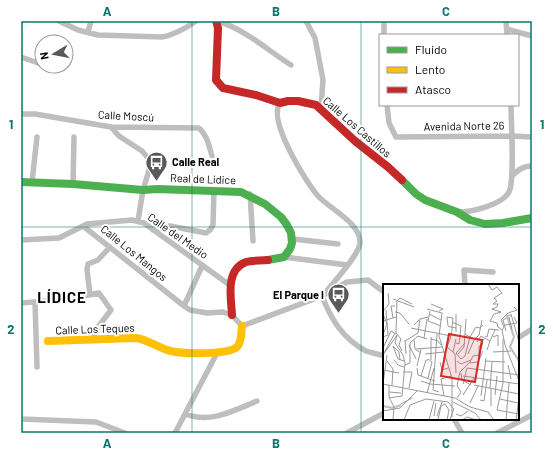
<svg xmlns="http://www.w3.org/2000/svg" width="553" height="454" font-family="Barlow,sans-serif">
<rect width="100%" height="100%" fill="#fff"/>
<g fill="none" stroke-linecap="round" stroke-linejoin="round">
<path stroke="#bebebe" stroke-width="5.5" d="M59,21L78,30L98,35L162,37C175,35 186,28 196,21
M217,21C245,29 267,50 291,65
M306,21L315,38L323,80L321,108
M384,21V35
M506,21L507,35
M507,29L532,36
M88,32L91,21
M21,57L41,64
M280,103C267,120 306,182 318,196C330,209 361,223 360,243C359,255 333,283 325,293
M387,105L389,123L396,137L512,136L532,137
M21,114H35L111,127L199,128C207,135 209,146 212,156
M111,127L119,136L142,151L149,159L150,167L143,190L138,221
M512,176C518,170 523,166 532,166
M32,182L37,137
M73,184L74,137
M250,194L253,241
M458,212C472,212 502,205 509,192C515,181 511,120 511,105
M83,226L184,306L190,310L207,313L223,312L232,315L242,326L322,296L347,282L368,280L384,292
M153,230L170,226L206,233L210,230L213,225L214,190
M293,239L338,244
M21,240L59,238L87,224L132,220L144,223L231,286
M284,257L347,265
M465,285L464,270L493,272
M90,295L87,269L88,264L98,260L110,247
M322,296C331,319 343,339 366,351C372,353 378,354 384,356
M35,302L37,367
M21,303L60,300L99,293L111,310L98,327L93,339
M184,306L202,266
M518,338L532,329
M186,414C210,424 235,410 257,401
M21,419L96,422L125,433
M454,419L462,433
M175,433L217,353
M347,433L384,413
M497,433L532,415"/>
<path stroke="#4caf50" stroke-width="8" d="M402,180L416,194L425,200L457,212L470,220L485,224L503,223L532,218
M21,182L73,184L143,190L157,189L241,192L265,204L281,217L287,225L291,233L292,243L290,249L284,257L268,260"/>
<path stroke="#ffc107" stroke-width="8" d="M48,341L136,338C149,340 158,348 171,351C183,354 228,355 237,347C242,342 241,332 242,326"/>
<path stroke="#c62828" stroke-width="8" d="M216,21L218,28L216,80L223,88L256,95L280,103L288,101H298L316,105L355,141L388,167L402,180
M232,315C231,297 225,270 246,262C253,260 261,261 268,260"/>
</g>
<path fill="none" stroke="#0f766e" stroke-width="1" stroke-opacity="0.55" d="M192,21V433M361,21V433M21,227H532"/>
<defs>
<symbol id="bus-pin" viewBox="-11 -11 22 30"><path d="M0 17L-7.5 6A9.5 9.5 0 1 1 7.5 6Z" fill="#595959" stroke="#fff"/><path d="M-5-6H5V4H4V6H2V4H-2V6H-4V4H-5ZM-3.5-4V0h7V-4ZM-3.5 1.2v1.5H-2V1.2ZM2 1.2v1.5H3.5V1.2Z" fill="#fff"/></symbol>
</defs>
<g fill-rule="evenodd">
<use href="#bus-pin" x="144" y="150" width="25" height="34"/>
<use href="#bus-pin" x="326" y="282" width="25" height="34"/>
</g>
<g text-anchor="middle" stroke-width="4" stroke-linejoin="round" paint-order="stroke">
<g font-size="11" fill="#000" stroke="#fff">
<text transform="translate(126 116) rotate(3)" y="4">Calle Moscú</text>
<text transform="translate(464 126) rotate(-1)" y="4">Avenida Norte 26</text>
<text transform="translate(357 127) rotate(41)" y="4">Calle Los Castillos</text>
<text transform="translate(203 179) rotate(2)" y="4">Real de Lídice</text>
<text transform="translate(178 236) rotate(35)" y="4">Calle del Medio</text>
<text transform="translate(134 253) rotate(39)" y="4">Calle Los Mangos</text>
<text transform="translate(95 329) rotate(-2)" y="4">Calle Los Teques</text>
</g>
<g font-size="11" font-weight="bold" fill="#000" stroke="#fff" text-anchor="start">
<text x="172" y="166">Calle Real</text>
<text x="324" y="299" text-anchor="end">El Parque I</text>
</g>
<g font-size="15" font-weight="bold" letter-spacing="1" fill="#000" stroke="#fff">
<text x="62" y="303">LÍDICE</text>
</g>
</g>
<g transform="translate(383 284)">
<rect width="136" height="136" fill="#fff"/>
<path fill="none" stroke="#bfbfbf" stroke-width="2" d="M128,31L124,32L131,53L127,63L136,77M0,122L9,124L18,121"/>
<path fill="none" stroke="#999" stroke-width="1" d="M105,0L109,6L114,3L119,9L111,14L114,17L110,20H115L114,23L109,25L118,28L111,30L107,37L114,39L115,43L119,46M10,15L31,23M14,16L13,49L18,55L16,61L19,67M15,16L17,14L29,20M48,20L60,25L56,27M131,23L134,26L125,29L118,36L121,43L119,46L122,61L136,97M44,25L59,29L56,52L69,94V133M1,26L6,20L5,9M47,27L45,37L58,42M12,28L17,29L26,40M0,30L4,40L0,51M46,30L58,36M128,30L136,58M126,33L129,46M10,34L8,22H12M0,37L13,33M69,38L78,42L76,60L73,59M31,41L37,35L45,33M122,41L134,39L131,33M28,44L68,52M123,47L120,36L124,34M73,48V30M54,50L50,106L56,108M102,52L104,53L106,45L116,46M0,53L5,51L3,26M48,53V76M87,53L93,43L97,44L100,41M110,53L115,51V62M41,54L44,35M48,55L55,57L58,61M120,55V99L114,126L136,130M22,56L23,70M31,56L32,65L38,69M22,57L35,49L37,35M107,57L112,46M94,58L98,52L107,57L104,66M26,61L33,75M10,62L15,75L21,77M10,62L16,68L17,76M0,64L8,47L13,50M33,65L59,63M70,68L73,55M110,68L128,67M1,69L12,49M73,69L78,75L82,72L87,53L82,50M73,69L82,59M42,70L61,68M75,70L81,63L83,35M85,70L91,56L96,51L99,36M0,71L14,51L12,59L20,71L22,79L19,112L6,114M96,71V63L101,55M96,71L100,58M11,76L15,81L21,83M4,77L10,85L9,101M74,77L78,80L88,76M102,77L122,78M57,78L59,86L65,84M87,79L95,78L100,67M22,81L27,79V59L35,52L44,55M125,81L128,95M34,82L38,65M34,84L35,91L52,97M0,86L16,89M20,88H29L26,104M73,89L72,70L64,63L67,55L69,47V43L70,34L64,33L65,42L67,43H69L73,44M78,89L79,96L88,101M38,92L43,76H45M80,92L136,100M45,94L49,78L45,75M38,97L47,100L72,102M0,100L4,71M0,100L72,114L87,123L105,128L111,136M80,100L84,84L136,91M6,101V113L11,123L10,136M91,101L136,110M107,104L109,78M108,105V122M6,108L18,109M44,109L51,84M80,111L91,94M112,111L114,92M61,112L58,95L68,92M98,112L103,74M74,114L78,108L74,102L77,88L87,78L90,72L96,71M117,115L135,119M97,116L101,117L104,96M70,118L92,129L98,136M87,119L95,102M18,120L29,114M0,127L17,124L34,107M73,130L78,132L85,127M51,132L53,119M54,132L59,118M21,136L27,121L43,115L65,118L70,124M46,136L51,117M55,136L58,122L62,120L66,126L64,136M67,136L71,124M79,136L84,133L93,136M123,136L126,99M133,136L136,114"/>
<path fill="#d62828" fill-opacity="0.15" stroke="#d62828" stroke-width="2" d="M66,50L99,56L92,98L58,92Z"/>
<rect width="136" height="136" fill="none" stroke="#000" stroke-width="2"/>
</g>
<rect width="553" height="454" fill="none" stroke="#ffffff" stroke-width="44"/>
<rect x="379" y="34" width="140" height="72" fill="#ffffff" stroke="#999999"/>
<rect x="387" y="47" width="20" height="6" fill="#4caf50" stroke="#999999"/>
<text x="415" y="54" font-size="12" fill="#000000">Fluido</text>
<rect x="387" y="67" width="20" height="6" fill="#ffc107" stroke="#999999"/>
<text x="415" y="74" font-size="12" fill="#000000">Lento</text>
<rect x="387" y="87" width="20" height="6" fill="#c62828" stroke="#999999"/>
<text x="415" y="94" font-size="12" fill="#000000">Atasco</text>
<g transform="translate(54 54) rotate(260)"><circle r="19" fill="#ffffff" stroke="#999999"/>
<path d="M0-3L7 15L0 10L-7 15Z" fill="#595959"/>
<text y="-6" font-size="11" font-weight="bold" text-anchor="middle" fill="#000000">N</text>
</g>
<rect x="22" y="22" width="509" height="410" fill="none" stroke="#0f766e" stroke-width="1.5"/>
<g font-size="13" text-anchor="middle" font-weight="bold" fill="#0f766e">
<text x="107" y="16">A</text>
<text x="276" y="16">B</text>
<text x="446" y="16">C</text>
<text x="11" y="129">1</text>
<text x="542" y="129">1</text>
<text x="11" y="334">2</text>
<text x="542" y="334">2</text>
<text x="107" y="448">A</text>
<text x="276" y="448">B</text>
<text x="446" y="448">C</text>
</g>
</svg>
